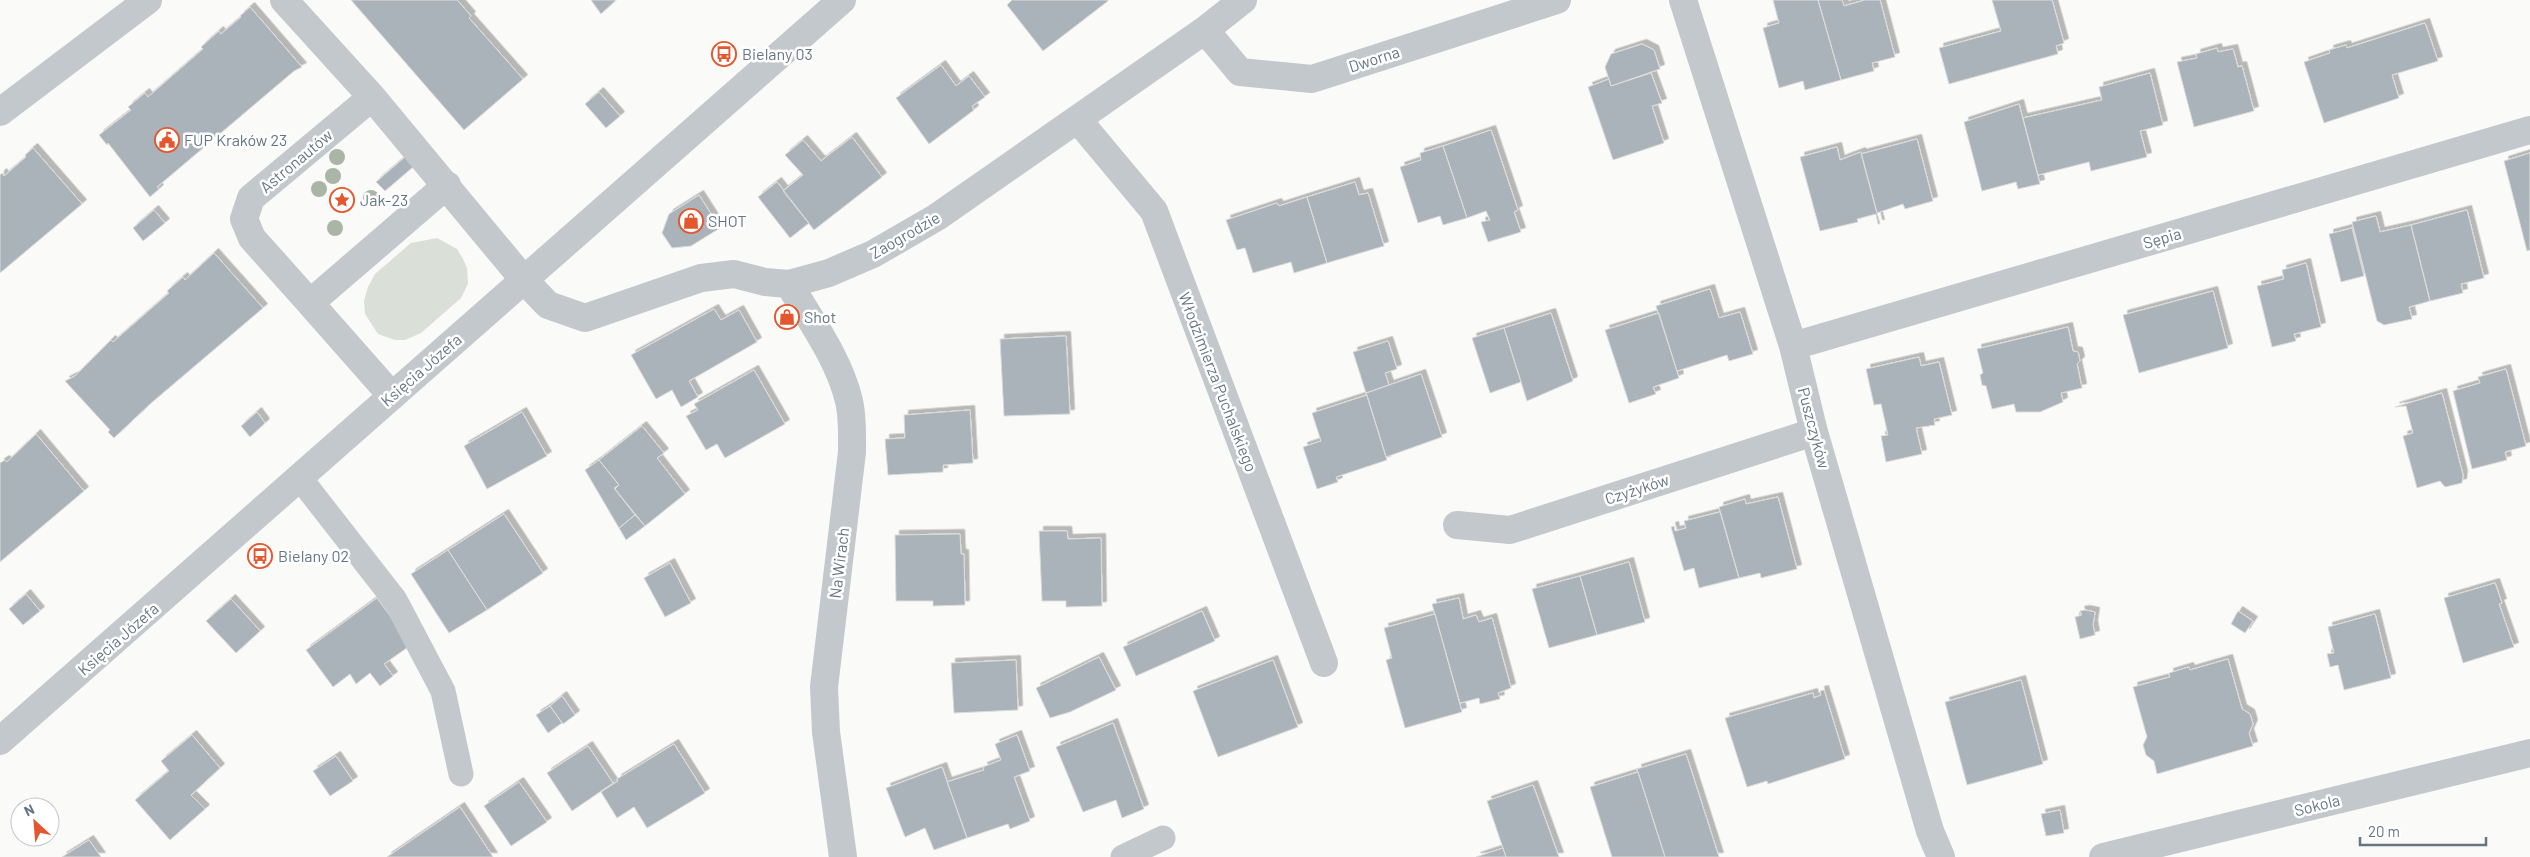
<svg xmlns="http://www.w3.org/2000/svg" width="2530" height="857" font-family="Barlow,sans-serif">
<defs>
<filter id="shadow"><feDropShadow dx="4.5" dy="-4.5" stdDeviation="0" flood-color="#0004"/></filter>
</defs>
<rect width="100%" height="100%" fill="#fafaf8"/>
<path fill="#dadfd7" d="M437,238L457,249L463,259L467,268L468,284L461,298L421,333L405,340H395L378,334L365,314L364,301L368,287L375,274L411,243Z"/>
<path fill="#aab3b9" stroke="#dcdcda" filter="url(#shadow)" d="M351,0H457L471,16L469,18L523,79L464,130Z
M591,0H616L601,14Z
M1012,0H1107L1108,1L1043,51L1007,5Z
M1773,0H1818L1841,80L1805,90L1803,81L1779,88L1763,28L1779,23Z
M1818,0H1842L1844,6L1865,0H1880L1895,57L1872,63L1874,71L1841,80Z
M1992,0H2052L2064,43L2056,46L2058,54L1949,84L1939,48L2001,31Z
M250,7L302,67L294,71L157,187L159,189L150,197L108,143L107,145L99,135L131,110L128,107L145,93L148,97L203,49L201,47L219,31L221,34L241,17L240,16Z
M2425,23L2438,61L2392,75L2399,98L2324,123L2304,62L2330,53L2329,50L2346,45L2347,48Z
M1642,44L1654,50L1660,69L1611,86L1605,67L1611,54Z
M2217,48L2218,52L2233,49L2238,67L2242,66L2254,111L2194,127L2177,62L2197,58L2196,54Z
M941,65L956,86L969,76L985,97L972,106L974,110L929,144L896,98Z
M1651,73L1662,103L1652,106L1664,143L1613,160L1588,87L1609,79L1611,86Z
M2150,73L2163,125L2140,131L2147,157L2091,171L2089,162L2038,175L2023,118L2102,100L2099,87Z
M599,92L620,116L606,128L585,104Z
M2019,104L2040,184L2018,189L2016,182L1982,191L1964,122Z
M1491,130L1518,210L1514,212L1521,232L1488,242L1481,222L1490,220L1486,211L1467,218L1443,146Z
M852,137L882,177L814,230L783,191L803,175L785,155L803,140L821,161Z
M1917,139L1933,201L1905,209L1903,204L1877,213L1861,154Z
M1443,146L1467,218L1443,225L1440,216L1418,223L1400,167L1421,160L1420,153Z
M1837,147L1840,160L1861,152L1880,224H1878L1876,214L1857,219L1858,222L1820,231L1800,157Z
M33,148L82,204L0,273V175L2,173L4,176L26,157L25,155Z
M2530,153V250L2527,251L2504,161Z
M405,157L413,167L385,191L376,182Z
M777,182L809,223L790,238L758,197Z
M1355,182L1359,195L1368,193L1384,246L1327,263L1307,197Z
M699,195L720,228L691,246L672,248L662,233L669,214Z
M1307,197L1327,263L1294,273L1291,262L1253,273L1245,248L1237,250L1226,220L1277,203L1279,206Z
M154,210L165,223L143,241L133,228Z
M2467,210L2484,278L2461,284L2463,293L2430,301L2411,225Z
M2376,216L2380,232L2411,225L2430,301L2409,307L2412,319L2384,325L2377,321L2352,222Z
M2352,228L2364,276L2341,282L2329,234Z
M214,253L263,308L150,404L114,438L108,432L110,430L65,381L75,376L111,340L113,342L169,293L167,291L183,277L185,280Z
M2306,263L2321,327L2294,334L2296,341L2272,347L2257,286L2284,279L2282,270Z
M1710,289L1719,318L1740,312L1753,354L1729,361L1727,355L1677,371L1656,306Z
M2213,291L2228,348L2139,373L2123,315Z
M714,309L721,320L739,310L757,342L689,381L698,397L681,407L672,390L656,399L631,355Z
M1551,313L1573,381L1527,401L1504,328Z
M1659,313L1679,378L1653,387L1656,394L1629,403L1605,330Z
M2068,327L2073,351L2078,352L2080,361L2077,364L2082,388L2061,393L2063,402L2040,412H2016L2014,404L1992,409L1986,386L1982,385L1980,375L1983,373L1977,349Z
M1504,328L1521,382L1490,393L1472,338Z
M1066,336L1070,414L1004,416L1000,339Z
M1388,341L1397,369L1385,373L1389,385L1366,393L1353,352Z
M1919,357L1921,366L1939,362L1952,415L1934,419L1935,425L1916,428L1922,454L1886,462L1881,436L1888,435L1881,404L1874,405L1866,369Z
M2506,369L2526,446L2505,452L2507,460L2472,469L2453,391L2480,383L2478,377Z
M754,370L785,424L725,458L717,444L706,450L686,416L698,410L694,404Z
M1421,374L1442,437L1386,457L1366,393Z
M2442,393L2463,475L2462,483L2445,487L2440,481L2417,488L2403,436L2413,433L2406,406L2395,407Z
M1367,395L1387,460L1336,477L1338,482L1317,489L1303,447L1321,441L1312,413Z
M970,410L973,463L943,465V472L888,475L885,439L905,438L904,415Z
M257,412L265,423L250,437L241,426Z
M522,412L547,456L487,489L464,446Z
M642,426L664,453L657,458L685,494L645,526L615,489L619,485L599,460Z
M36,434L84,491L0,562V463L5,460L7,462Z
M599,460L619,485L614,488L635,515L619,528L585,470Z
M1778,497L1797,569L1761,578L1760,573L1739,578L1719,507L1745,499L1746,504Z
M1720,512L1739,578L1699,588L1694,568L1684,571L1671,527L1674,526L1675,531L1686,528L1684,521Z
M504,514L543,573L487,610L448,550Z
M635,515L645,526L626,540L619,528Z
M1039,531H1067L1068,539L1101,538L1102,606L1066,607V601H1042Z
M960,534L961,554H964L965,605L933,606V601H896L895,535Z
M448,550L487,610L449,633L411,574Z
M1629,562L1645,622L1597,635L1580,576Z
M670,563L691,603L665,617L644,578Z
M1580,576L1597,635L1549,648L1532,589Z
M2495,583L2502,603L2499,604L2514,647L2463,663L2444,598Z
M26,594L40,611L23,625L9,609Z
M377,598L411,645L384,664L393,676L380,686L370,673L356,684L350,674L333,687L306,650Z
M1459,598L1463,619L1476,615L1479,622L1492,618L1511,688L1498,693L1500,699L1480,704L1479,698L1460,703L1432,604Z
M231,599L260,631L236,653L206,621Z
M2085,610L2095,612L2093,625L2095,635L2080,639L2075,617L2082,615L2080,611Z
M1202,611L1215,641L1136,676L1123,647Z
M2238,611L2253,621L2245,633L2231,624Z
M1435,614L1462,712L1405,728L1386,660L1392,658L1384,628Z
M2375,614L2391,678L2344,690L2338,665L2330,667L2327,654L2334,653L2328,627Z
M1099,657L1116,690L1070,712L1050,718L1036,688Z
M2228,659L2242,709L2250,714L2253,724L2249,733L2253,746L2157,774L2154,761L2146,755L2143,745L2147,737L2133,687L2170,677L2169,673L2189,667L2190,670Z
M1016,660L1018,710L954,713L951,663Z
M1273,660L1298,727L1218,757L1193,691Z
M2021,680L2043,764L1967,785L1945,702Z
M1824,690L1845,759L1768,784L1767,781L1747,787L1725,718L1813,693L1814,698L1821,695L1820,691Z
M562,696L575,715L563,724L550,706Z
M550,706L562,723L548,733L536,715Z
M1113,723L1144,809L1122,818L1116,800L1083,812L1056,747Z
M192,735L220,768L191,795L205,809L170,840L135,800L169,771L161,761Z
M1017,735L1030,771L1014,777L1030,821L1010,829L1008,824L967,838L947,782L984,770L983,767L1001,760L995,744Z
M674,744L705,793L647,828L634,807L617,818L601,792L618,781L617,779Z
M588,746L613,783L572,811L547,773Z
M1686,754L1719,857H1665L1637,769Z
M336,756L353,781L330,796L313,771Z
M942,767L967,838L934,850L925,828L905,837L886,788Z
M1638,772L1665,857H1612L1590,787Z
M519,782L547,822L511,846L484,806Z
M1533,785L1559,857H1506L1487,801Z
M460,807L493,857H387Z
M2060,810L2064,833L2046,836L2041,814Z
M89,840L101,857H62Z
M1503,848L1506,857H1476Z"/>
<g fill="none" stroke-linecap="round" stroke-linejoin="round">
<path stroke="#c3c8cc" stroke-width="25" d="M299,477L395,600L443,691L461,774
M1123,857L1163,838"/>
<path stroke="#c3c8cc" stroke-width="28" d="M284,0L372,97L524,280L548,305L585,318L701,278L734,274L765,282L789,284L829,273L873,254L937,217L1205,30L1243,0
M1683,0L1793,346L1814,432L1930,831L1941,857
M1205,30L1240,72L1312,79L1557,0
M0,112L148,0
M1078,120L1154,211L1324,663
M789,284C811,321 839,359 849,401C853,418 852,435 852,452L824,687L826,732L843,857
M310,303L252,238L244,219L251,198L372,97
M1793,346L2530,130
M392,396L310,303L447,185
M1457,525L1510,530L1814,432
M2103,857L2530,753"/>
<path stroke="#c3c8cc" stroke-width="28" d="M0,741C282,496 560,246 842,0"/>
</g>
<g fill="#aab4a7">
<circle cx="337" cy="157" r="8"/>
<circle cx="333" cy="176" r="8"/>
<circle cx="319" cy="189" r="8"/>
<circle cx="371" cy="198" r="8"/>
<circle cx="335" cy="228" r="8"/>
</g>
<defs>
<symbol id="bus-ring" viewBox="-11 -11 22 22"><circle r="9.5" fill="#fff" stroke="#e4572e" stroke-width="1.5"/><path d="M-5-6H5V4H4V6H2V4H-2V6H-4V4H-5ZM-3.5-4V0h7V-4ZM-3.5 1.2v1.5H-2V1.2ZM2 1.2v1.5H3.5V1.2Z" fill="#e4572e"/></symbol>
<symbol id="civic-ring" viewBox="-11 -11 22 22"><circle r="9.5" fill="#fff" stroke="#e4572e" stroke-width="1.5"/><path d="M-.6-6.5H3V-4.5H.6V-3L4-1V1h2V6H-6V1h2V-1L-.6-3ZM-1.2 2.5V6h2.4V2.5Z" fill="#e4572e"/></symbol>
<symbol id="sight-ring" viewBox="-11 -11 22 22"><circle r="9.5" fill="#fff" stroke="#e4572e" stroke-width="1.5"/><path d="M0-6L1.8-2.2L6-1.7L2.9 1.2L3.7 5.4L0 3.3L-3.7 5.4L-2.9 1.2L-6-1.7L-1.8-2.2Z" fill="#e4572e"/></symbol>
<symbol id="shop-ring" viewBox="-11 -11 22 22"><circle r="9.5" fill="#fff" stroke="#e4572e" stroke-width="1.5"/><path d="M-5-2.5h2.3a2.7 3.5 0 0 1 5.4 0H5L5.5 6h-11ZM-1.5-2.5h3a1.5 2.3 0 0 0-3 0Z" fill="#e4572e"/></symbol>
</defs>
<g fill-rule="evenodd">
<use href="#bus-ring" x="710" y="40" width="28" height="28"/>
<use href="#civic-ring" x="153" y="126" width="28" height="28"/>
<use href="#sight-ring" x="328" y="186" width="28" height="28"/>
<use href="#shop-ring" x="677" y="207" width="28" height="28"/>
<use href="#shop-ring" x="773" y="303" width="28" height="28"/>
<use href="#bus-ring" x="246" y="542" width="28" height="28"/>
</g>
<g text-anchor="middle" stroke-width="5" stroke-linejoin="round" paint-order="stroke">
<g font-size="16" fill="#657683" stroke="#fff" text-anchor="start">
<text x="742" y="60">Bielany 03</text>
<text x="184" y="146">FUP Kraków 23</text>
<text x="360" y="206">Jak-23</text>
<text x="708" y="227">SHOT</text>
<text x="804" y="323">Shot</text>
<text x="278" y="562">Bielany 02</text>
</g>
<g font-size="16" fill="#657683" stroke="#fff">
<text transform="translate(1374 59) rotate(-18)" y="6">Dworna</text>
<text transform="translate(296 161) rotate(-40)" y="6">Astronautów</text>
<text transform="translate(905 235) rotate(-30)" y="6">Zaogrodzie</text>
<text transform="translate(2162 238) rotate(-16)" y="6">Sępia</text>
<text transform="translate(421 370) rotate(-41)" y="6">Księcia Józefa</text>
<text transform="translate(1218 382) rotate(69)" y="6">Włodzimierza Puchalskiego</text>
<text transform="translate(1814 428) rotate(75)" y="6">Puszczyków</text>
<text transform="translate(1637 489) rotate(-18)" y="6">Czyżyków</text>
<text transform="translate(839 563) rotate(-83)" y="6">Na Wirach</text>
<text transform="translate(118 639) rotate(-41)" y="6">Księcia Józefa</text>
<text transform="translate(2317 805) rotate(-14)" y="6">Sokola</text>
</g>
</g>
<g transform="translate(35 822) rotate(334)"><circle r="24" fill="#ffffff" stroke="#c1c8cd"/>
<path d="M0-4L9 19L0 12L-9 19Z" fill="#e4572e"/>
<text y="-8" font-size="14" font-weight="bold" text-anchor="middle" fill="#657683">N</text>
</g>
<path d="M2360 837v8h126v-8" fill="none" stroke="#657683" stroke-width="2.5"/>
<text x="2368" y="837" font-size="15" fill="#657683" stroke="#ffffff" stroke-width="4" paint-order="stroke">20 m</text>
</svg>
